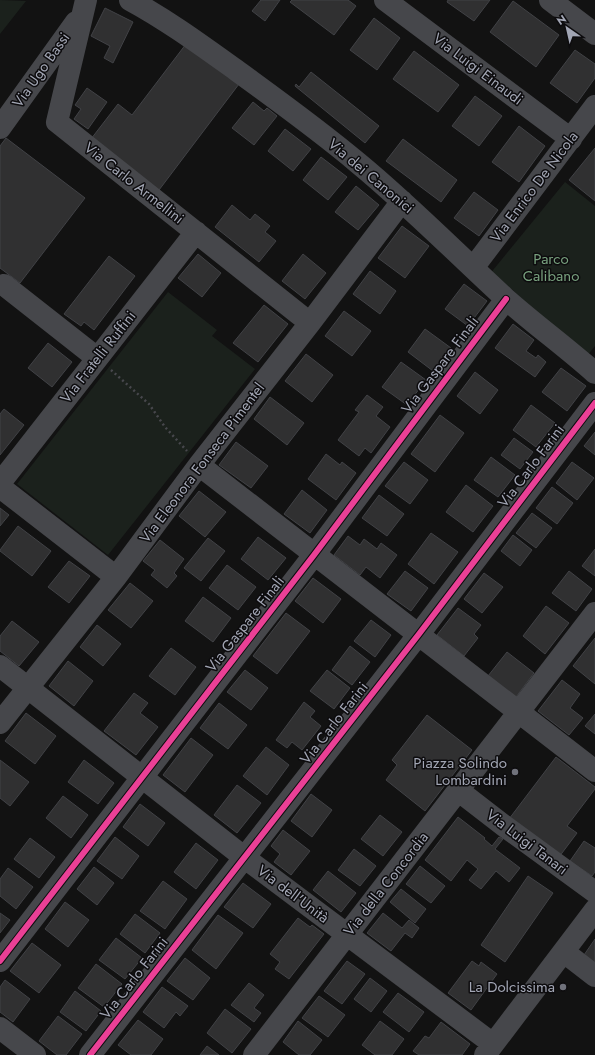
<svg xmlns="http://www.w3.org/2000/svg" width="595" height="1055" font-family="Jost,sans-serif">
<rect width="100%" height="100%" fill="#121212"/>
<path fill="#1b211c" d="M0,0L26,1L0,34Z
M565,182L595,206V346L587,356L518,296L513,290L489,275Z
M168,292L217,330L212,336L255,369L108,555L17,484Z"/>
<path fill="#303031" stroke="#414246" d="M261,0H280L265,21L252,11Z
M292,0H348L356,6L334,35L290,2Z
M448,0H490L474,21L447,2Z
M513,1L559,35L536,67L490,32Z
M105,8L133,22L113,63L104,58L110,46L91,36Z
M374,18L400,38L377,70L350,50Z
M186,44L239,84L159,190L91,139L118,104L132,115Z
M575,50L595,64V78L577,103L550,83Z
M414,51L459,85L438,112L393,79Z
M311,72L379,126L365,143L295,86L296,84L299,87Z
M87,88L107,102L88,129L74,119L81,109L75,105Z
M475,96L502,116L479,146L452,126Z
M253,102L264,111L267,108L277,116L254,145L232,128Z
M519,126L545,146L519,182L492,162Z
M285,129L311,149L293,171L268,151Z
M6,138L85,198L20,283L0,268V146Z
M403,139L457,180L441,202L386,161Z
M595,148V201L569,180Z
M321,157L347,177L328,200L303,180Z
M356,186L379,205L358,230L335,212Z
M474,192L498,210L479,236L454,218Z
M232,205L250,220L255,214L270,226L265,232L276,241L259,262L215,227Z
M402,226L429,246L405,278L378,258Z
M198,254L221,273L202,297L178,278Z
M303,254L326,273L305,299L282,281Z
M109,256L135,276L94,330L84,322L81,326L64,314Z
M370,271L396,291L380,314L353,294Z
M464,284L487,301L468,326L445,309Z
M264,305L288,324L258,362L233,343Z
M344,311L371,331L352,356L325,336Z
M513,324L534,340L526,351L536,358L538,355L546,362L535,377L495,348Z
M425,329L451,348L433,371L408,352Z
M48,343L72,362L52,387L28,368Z
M306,354L333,375L312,402L285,381Z
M401,362L426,380L407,405L382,387Z
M561,368L586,386L567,411L542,392Z
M475,372L498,390L480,414L457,396Z
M367,395L383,407L376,416L390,427L371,453L365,448L359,456L338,440L359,412L355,410Z
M270,397L304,423L287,445L254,419Z
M531,405L555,423L536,447L513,430Z
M4,409L24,425L0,455V414Z
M440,415L464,433L435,472L411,454Z
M595,432V455L584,446Z
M514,438L533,452L520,469L501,455Z
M236,442L268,466L251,488L219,465Z
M326,454L340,465L342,462L356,473L336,500L308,479Z
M491,457L515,475L498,497L474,480Z
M404,462L428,480L410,504L385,486Z
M572,462L594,478L577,500L556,483Z
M466,485L493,506L473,532L446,512Z
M552,487L573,503L557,524L536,508Z
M302,490L327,510L310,533L284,514Z
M199,491L226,512L205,537L179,516Z
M379,495L404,514L387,536L362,518Z
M0,508L9,515L0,526Z
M532,513L552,528L536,548L516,533Z
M18,526L51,551L32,576L0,551V550Z
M431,533L458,552L434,584L408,564Z
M513,535L532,550L520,566L501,551Z
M348,536L360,545L364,539L377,549L381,543L397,555L380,578L366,567L360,575L334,555Z
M258,537L286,558L268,580L241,559Z
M208,538L225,551L201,581L184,568Z
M160,540L184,559L174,573L177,576L167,588L151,575L155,570L143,561Z
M595,549V576L582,566Z
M69,561L90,576L69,603L48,587Z
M227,565L256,587L238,610L209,588Z
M405,571L428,588L411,611L387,594Z
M569,571L592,589L576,611L552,593Z
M484,573L503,587L482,613L464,599Z
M313,578L341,599L323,623L295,601Z
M130,583L153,601L131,628L108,610Z
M203,597L231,618L213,642L185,621Z
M546,606L569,623L545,654L523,636Z
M458,608L481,625L474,634L478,638L464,656L437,635Z
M286,613L310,631L277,674L253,656Z
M371,620L391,635L375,657L354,641Z
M12,621L39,642L19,666L0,651V636Z
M97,625L121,644L103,666L80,647Z
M595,638V684L573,666Z
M350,646L370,662L352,685L332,670Z
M171,648L196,667L175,695L149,676Z
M507,652L534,673L516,697L488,676Z
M68,661L93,681L74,706L49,686Z
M245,670L268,688L251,710L227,692Z
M327,670L350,688L334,709L310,691Z
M562,680L580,694L570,708L583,718L569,735L538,711Z
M134,693L148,703L140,713L158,727L136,755L104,731Z
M304,702L315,711L310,717L321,726L302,750L292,742L287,748L276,740Z
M219,703L247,725L228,749L200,728Z
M26,713L56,736L35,764L5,741Z
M595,714V734L585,726Z
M427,715L472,750L425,811L386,780L397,765L392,760Z
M191,738L213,755L185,792L163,775Z
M266,747L289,765L267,795L243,776Z
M556,757L595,787V789L567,826L577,833L559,857L509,819Z
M0,760L29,782L10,806L0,798Z
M84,760L114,783L98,804L68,782Z
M237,785L261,803L237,833L214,815Z
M311,794L332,810L312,837L291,821Z
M63,796L88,815L71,838L46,818Z
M140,804L165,823L148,846L123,827Z
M380,815L402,832L383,856L361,839Z
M458,817L485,838L484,839L492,846L499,837L503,839L495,849L520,868L509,882L496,871L481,889L469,880L478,869L467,860L451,881L425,860Z
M283,830L310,851L291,875L274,862L280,854L271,846Z
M115,837L139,856L122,879L97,861Z
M30,838L55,857L39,878L14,859Z
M584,841L595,848V872L592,876L570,861Z
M196,843L218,860L196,889L174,872Z
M354,849L376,866L360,886L338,870Z
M420,866L445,886L431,903L406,884Z
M94,867L114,883L97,905L77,889Z
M8,868L33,887L16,909L0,896V879Z
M328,871L356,893L341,912L313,890Z
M528,876L553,893L505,962L481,945Z
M163,881L187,899L165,929L140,911Z
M243,883L271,904L253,928L224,907Z
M401,889L426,909L415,923L390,902Z
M65,902L89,920L68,947L45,929Z
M0,913L10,920L0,933Z
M383,913L402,928L409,920L419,928L412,938L405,933L391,951L367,933Z
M135,914L160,933L145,953L120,934Z
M218,915L243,933L216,969L192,950Z
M298,918L310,927L312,925L324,934L289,979L275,969L280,962L270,954Z
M116,938L142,958L125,979L99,960Z
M595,939V963L584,955Z
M32,943L61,965L39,993L10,971Z
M185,958L210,978L193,1000L167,981Z
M347,961L365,974L342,1004L324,991Z
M472,961L479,966L481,962L497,974L471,1010L448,993Z
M96,964L122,984L104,1007L78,988Z
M370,978L387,991L371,1012L354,999Z
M5,980L30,999L13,1022L0,1012V987Z
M249,983L264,995L254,1008L261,1013L254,1022L231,1005Z
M162,987L188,1006L180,1016L176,1012L164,1028L143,1012Z
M75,991L101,1011L86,1031L60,1012Z
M398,993L424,1012L409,1032L383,1012Z
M319,996L345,1015L328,1037L302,1018Z
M225,1009L251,1029L232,1053L207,1033Z
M58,1016L82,1034L66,1055H57L39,1041Z
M138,1020L163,1039L151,1055H131L118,1045Z
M298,1021L322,1040L310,1055H299L283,1042Z
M380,1021L404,1039L392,1055H375L362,1045Z
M441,1022L470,1044L462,1055H419L413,1051L425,1036L429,1038Z
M207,1046L219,1055H200Z"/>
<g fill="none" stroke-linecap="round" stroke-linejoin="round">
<path stroke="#48484d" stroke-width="2.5" stroke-dasharray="2 3" stroke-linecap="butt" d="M111,370L149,404L165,427L187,451"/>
<path stroke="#46474b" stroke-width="22" d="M86,0L57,122L310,323
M130,0C167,20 201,45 236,70C277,100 319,130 358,163C409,205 456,253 505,298C534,324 566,347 595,373
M385,0L571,139
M550,0L595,34
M0,128L76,22
M473,268L595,106
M4,285L97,358
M199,465L595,771
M0,483L196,232
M0,487L116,577
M0,666L245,858L493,1044
M0,723L116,577L199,465L310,323L402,201
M459,791L503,825L595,892
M564,952L595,976
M0,961L314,555L506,299
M0,1028L35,1055
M90,1055L419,634L595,403
M254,1055L595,613
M485,1055L595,910"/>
<defs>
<path id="cycleway" d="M0,961L314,555L506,299
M90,1055L419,634L595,403"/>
</defs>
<use href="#cycleway" stroke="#0d0c0e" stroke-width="8"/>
<use href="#cycleway" stroke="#ea4096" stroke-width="6"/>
</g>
<g fill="#70727b" stroke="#0d0c0e" stroke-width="1.5">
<circle cx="515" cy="772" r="4"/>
<circle cx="563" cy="987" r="4"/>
</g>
<g text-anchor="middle" stroke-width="3" stroke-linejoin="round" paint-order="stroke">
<g font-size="15" fill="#a2a6b4" stroke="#0d0c0e">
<text transform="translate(478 69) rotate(37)" y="5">Via Luigi Einaudi</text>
<text transform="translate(41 70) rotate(-55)" y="5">Via Ugo Bassi</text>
<text transform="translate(371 176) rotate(40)" y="5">Via dei Canonici</text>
<text transform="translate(134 183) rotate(38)" y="5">Via Carlo Armellini</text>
<text transform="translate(534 187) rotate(-53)" y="5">Via Enrico De Nicola</text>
<text transform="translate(98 357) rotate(-52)" y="5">Via Fratelli Ruffini</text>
<text transform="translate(440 365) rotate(-53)" y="5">Via Gaspare Finali</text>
<text transform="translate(202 463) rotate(-53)" y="5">Via Eleonora Fonseca Pimentel</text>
<text transform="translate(531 466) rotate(-53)" y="5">Via Carlo Farini</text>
<text transform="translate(245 624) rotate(-52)" y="5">Via Gaspare Finali</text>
<text transform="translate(334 723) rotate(-52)" y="5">Via Carlo Farini</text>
<text transform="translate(527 842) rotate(37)" y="5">Via Luigi Tanari</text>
<text transform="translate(386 884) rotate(-52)" y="5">Via della Concordia</text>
<text transform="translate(293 894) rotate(37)" y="5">Via dell'Unità</text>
<text transform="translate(134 978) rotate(-52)" y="5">Via Carlo Farini</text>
</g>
<g font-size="15" fill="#78a07e" stroke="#0d0c0e">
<text x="551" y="264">Parco<tspan x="551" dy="17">Calibano</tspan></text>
</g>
<g font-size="15" fill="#a2a6b4" stroke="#0d0c0e" text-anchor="end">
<text x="507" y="768">Piazza Solindo<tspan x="507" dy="17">Lombardini</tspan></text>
<text x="555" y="992">La Dolcissima</text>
</g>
</g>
<g transform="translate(567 28) rotate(326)" stroke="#0d0c0e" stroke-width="3" paint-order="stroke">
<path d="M0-3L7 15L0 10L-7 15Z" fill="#a2a6b4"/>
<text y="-6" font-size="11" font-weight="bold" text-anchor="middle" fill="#a2a6b4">N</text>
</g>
</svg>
